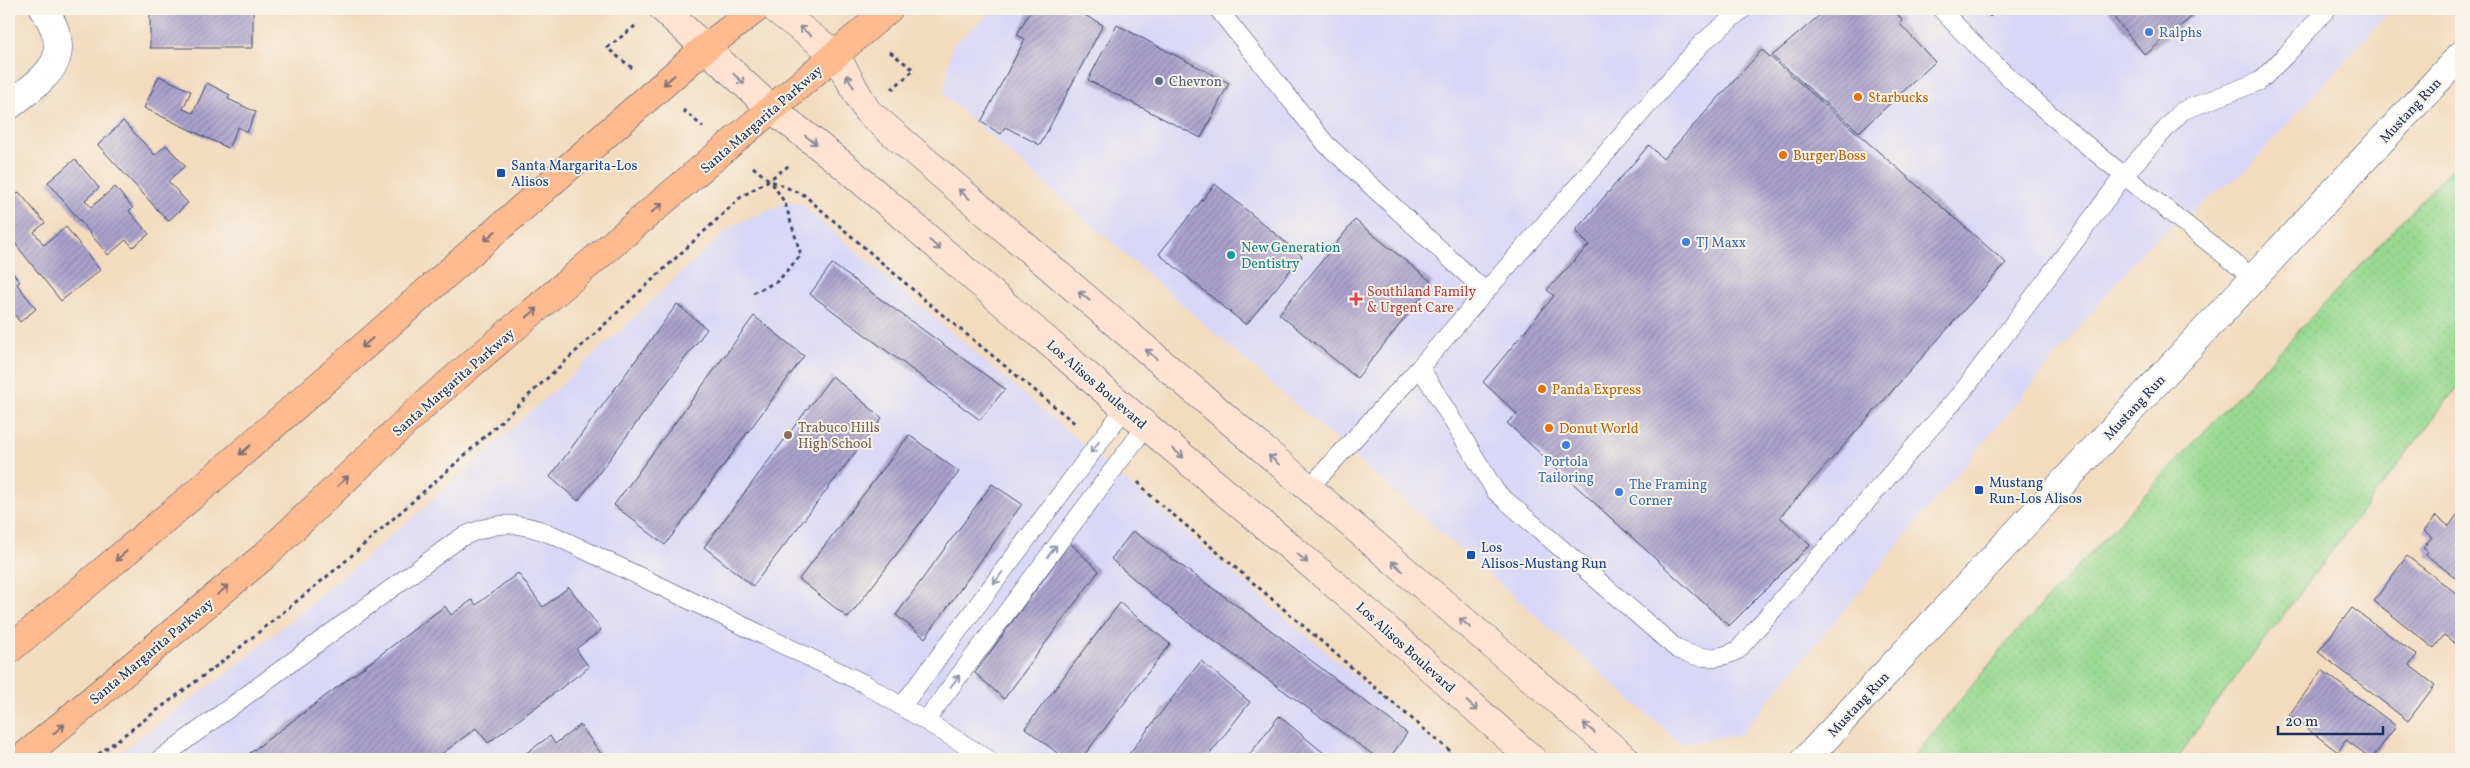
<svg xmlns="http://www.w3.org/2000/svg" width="2470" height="768" font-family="Vollkorn,serif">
<defs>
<pattern id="grass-dots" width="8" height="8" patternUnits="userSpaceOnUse" patternTransform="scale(1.25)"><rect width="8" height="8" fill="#98d990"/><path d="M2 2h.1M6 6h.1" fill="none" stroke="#82bb7f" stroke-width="1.8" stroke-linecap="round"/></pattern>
<pattern id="building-hatch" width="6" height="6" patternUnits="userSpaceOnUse" patternTransform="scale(1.25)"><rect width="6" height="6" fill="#aba2cc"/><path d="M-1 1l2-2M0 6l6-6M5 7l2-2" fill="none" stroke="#8a84a9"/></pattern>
</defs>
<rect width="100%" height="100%" fill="#f7f3e8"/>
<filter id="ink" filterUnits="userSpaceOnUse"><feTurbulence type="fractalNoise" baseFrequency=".02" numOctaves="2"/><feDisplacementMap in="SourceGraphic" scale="10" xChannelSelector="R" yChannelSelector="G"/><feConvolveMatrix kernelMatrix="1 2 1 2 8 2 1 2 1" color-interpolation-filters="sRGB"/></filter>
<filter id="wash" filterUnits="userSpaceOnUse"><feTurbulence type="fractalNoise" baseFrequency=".0096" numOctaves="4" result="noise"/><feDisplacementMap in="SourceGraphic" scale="20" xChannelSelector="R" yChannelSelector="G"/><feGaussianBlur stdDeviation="1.12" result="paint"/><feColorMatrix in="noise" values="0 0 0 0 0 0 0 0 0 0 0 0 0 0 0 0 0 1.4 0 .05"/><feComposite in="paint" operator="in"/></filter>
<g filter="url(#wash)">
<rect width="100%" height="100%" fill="#f3dbbe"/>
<path fill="#d9d7f8" d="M995,9H2392L2244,172L2149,244L1740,735L1681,744L944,95L952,46Z
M785,203H800L1451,759H111L234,668L415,516L594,355L732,226Z"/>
<path fill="url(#grass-dots)" stroke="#5a8477" d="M2461,158V382L2203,720L2178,759H1912L2016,632Z"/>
<g id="blocks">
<path fill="url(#building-hatch)" d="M197,9H253V48H150V12H197Z
M1031,9H1073L1103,25L1040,145L1005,127L1001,134L981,122L1025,39L1017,35Z
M1827,9H1893L1902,20L1900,24L1935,62L1859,132L1772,56Z
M1983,9H1998L1990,17Z
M2107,9H2201L2145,55Z
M1117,25L1229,83L1201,138L1088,80Z
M1762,50L2006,263L1780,517L1810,545L1729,626L1507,423L1517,414L1483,382L1554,296L1547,290L1589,245L1575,231L1649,145L1663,159Z
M159,76L191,91L183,109L193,113L207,83L230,95L228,99L256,112L247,132L238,127L228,148L144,108Z
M123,121L155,155L166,145L185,166L168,181L188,203L168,221L98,145Z
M75,159L99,188L85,200L91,207L115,187L133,208L129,211L149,234L133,247L126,240L108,255L48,182Z
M1215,184L1302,256L1246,325L1159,254Z
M19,192L45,223L34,232L44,245L66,227L100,270L61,301L9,236V201Z
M1355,220L1433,283L1357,378L1279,314Z
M832,264L1005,389L980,420L810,294Z
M9,268L20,282L17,284L36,309L20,322L14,314L9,318Z
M677,304L707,329L578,501L550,477Z
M754,316L804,356L665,545L614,505Z
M832,376L882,418L753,586L704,547Z
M909,435L959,472L848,618L799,579Z
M992,484L1022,504L925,638L896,615Z
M2460,511L2461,512V582L2426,555L2428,552L2423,548L2432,537L2424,531L2436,516L2449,526Z
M1133,531L1264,625L1407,733L1389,759H1379L1192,625L1156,598L1111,559Z
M1070,543L1099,571L1004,699L975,673Z
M2407,556L2461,597V648L2444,635L2434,648L2374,601Z
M518,573L543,607L569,587L601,630L576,649L589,667L488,743L476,728L435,759H242L445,606L451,615L472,600L476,605Z
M1120,603L1170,644L1081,759H1065L1025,728Z
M2352,608L2417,655L2409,665L2435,685L2408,721L2318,652Z
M1201,661L1250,702L1206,759H1125Z
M2322,670L2396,726L2372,759L2346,740L2338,752L2289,715Z
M1279,716L1331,759H1246Z
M580,725L605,759H518L550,736L555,744Z
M2260,757L2273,758V759H2260Z"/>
</g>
</g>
<g filter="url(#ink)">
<use href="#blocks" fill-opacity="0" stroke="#3b496c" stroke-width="1"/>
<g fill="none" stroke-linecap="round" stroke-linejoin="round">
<defs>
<path id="service" d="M1218,9L1326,144L1486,292
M1941,9C2033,111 2147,192 2253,278
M1420,367L1496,492L1677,649C1698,659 1717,661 1738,650L1966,387L2125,174L2182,111L2260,81L2286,55L2327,9
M1308,489L1420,367L1702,43L1743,9
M902,706L1125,408
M926,720L1146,426
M160,759L460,538C495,521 517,520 553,535L863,683L988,759"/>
<path id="minor" d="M9,106C47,75 77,60 44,9"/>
<path id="tertiary" d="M1806,759L2461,55"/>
<path id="secondary" d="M663,9L773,110L842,164L1125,408L1371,615L1532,759
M775,9L835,54L867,111L1626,759"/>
<path id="primary" d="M9,650L203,487L705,48L756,9
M21,759L263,557L428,401L889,9"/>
</defs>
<use href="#service" stroke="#3b496c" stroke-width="19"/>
<use href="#minor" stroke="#3b496c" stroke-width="29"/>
<use href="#tertiary" stroke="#3b496c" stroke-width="29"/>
<use href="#secondary" stroke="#3b496c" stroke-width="29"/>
<use href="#primary" stroke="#3b496c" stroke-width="29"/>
<path stroke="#3b496c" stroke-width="3" stroke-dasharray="4 4" stroke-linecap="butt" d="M890,52L914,70L892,89
M632,68L607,48L635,26
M683,110L703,127
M753,167L769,180L804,195L927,302L1077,425
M753,293L778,281L801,255L785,203L770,180
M1138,482L1151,496C1255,583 1356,673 1460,759
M92,759L227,658L341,565L465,455L741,197L769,180L791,164"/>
<use href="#service" stroke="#fff" stroke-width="18"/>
<use href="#minor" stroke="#fff" stroke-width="28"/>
<use href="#tertiary" stroke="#fff" stroke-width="28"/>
<use href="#secondary" stroke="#fee3d2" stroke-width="28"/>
<use href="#primary" stroke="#fcba8e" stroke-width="28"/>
</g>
<defs><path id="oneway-shaft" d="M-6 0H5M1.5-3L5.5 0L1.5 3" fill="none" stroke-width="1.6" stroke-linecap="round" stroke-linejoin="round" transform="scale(1.25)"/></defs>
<g stroke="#8c8998">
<use href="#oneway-shaft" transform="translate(805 31) rotate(-143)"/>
<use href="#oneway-shaft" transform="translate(739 79) rotate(43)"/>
<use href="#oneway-shaft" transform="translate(850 81) rotate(-119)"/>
<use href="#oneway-shaft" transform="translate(811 140) rotate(37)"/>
<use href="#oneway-shaft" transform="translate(964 194) rotate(-139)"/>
<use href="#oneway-shaft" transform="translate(935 245) rotate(41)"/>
<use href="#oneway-shaft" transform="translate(1084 296) rotate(-140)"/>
<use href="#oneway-shaft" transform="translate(1151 354) rotate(-139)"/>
<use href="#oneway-shaft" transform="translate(1178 453) rotate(40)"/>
<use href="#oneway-shaft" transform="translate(1274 460) rotate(-139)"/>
<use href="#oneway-shaft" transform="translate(1302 558) rotate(40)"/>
<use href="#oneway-shaft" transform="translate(1397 566) rotate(-139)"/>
<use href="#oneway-shaft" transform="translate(1465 623) rotate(-140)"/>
<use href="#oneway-shaft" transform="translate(1472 706) rotate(42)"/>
<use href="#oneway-shaft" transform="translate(1589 728) rotate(-140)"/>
</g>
<g stroke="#806e74">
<use href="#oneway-shaft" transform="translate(669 80) rotate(139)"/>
<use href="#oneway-shaft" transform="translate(657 208) rotate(-40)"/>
<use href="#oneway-shaft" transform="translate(490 236) rotate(139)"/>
<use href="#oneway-shaft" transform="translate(532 313) rotate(-40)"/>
<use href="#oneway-shaft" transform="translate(367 343) rotate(139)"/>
<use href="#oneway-shaft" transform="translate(245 450) rotate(139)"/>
<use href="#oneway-shaft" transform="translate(343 481) rotate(-43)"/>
<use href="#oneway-shaft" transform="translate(121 556) rotate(140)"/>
<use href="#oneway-shaft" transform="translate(223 590) rotate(-40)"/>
<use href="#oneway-shaft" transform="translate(59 729) rotate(-40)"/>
</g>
<g stroke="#8d97ae">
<use href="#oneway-shaft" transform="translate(1095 447) rotate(127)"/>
<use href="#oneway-shaft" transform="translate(1052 551) rotate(-53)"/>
<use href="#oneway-shaft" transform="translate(998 578) rotate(127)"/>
<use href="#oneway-shaft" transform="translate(955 681) rotate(-53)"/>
</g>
</g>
<g fill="#3f7fe0" stroke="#f7f3e8" stroke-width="2">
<circle cx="2149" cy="32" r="5"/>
<circle cx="1686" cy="242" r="5"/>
<circle cx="1566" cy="445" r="5"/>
<circle cx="1619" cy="492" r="5"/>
</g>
<circle fill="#5c6f8a" stroke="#f7f3e8" stroke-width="2" cx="1159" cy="81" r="5"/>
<g fill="#e8710a" stroke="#f7f3e8" stroke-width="2">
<circle cx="1858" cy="97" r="5"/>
<circle cx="1783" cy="155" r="5"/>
<circle cx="1542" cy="389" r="5"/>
<circle cx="1549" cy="428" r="5"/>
</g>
<g fill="#1a4fb4" stroke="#f7f3e8" stroke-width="2">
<rect x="496" y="168" width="10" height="10" rx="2.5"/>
<rect x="1974" y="485" width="10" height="10" rx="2.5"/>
<rect x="1466" y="550" width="10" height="10" rx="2.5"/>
</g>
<circle fill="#0f9aa8" stroke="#f7f3e8" stroke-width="2" cx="1231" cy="255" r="5"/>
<path fill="#e0444e" stroke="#f7f3e8" stroke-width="2" d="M1353.5 291.5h5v5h5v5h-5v5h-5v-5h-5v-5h5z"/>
<circle fill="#8d6e63" stroke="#f7f3e8" stroke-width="2" cx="788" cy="435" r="5"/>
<g text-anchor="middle" stroke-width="4" stroke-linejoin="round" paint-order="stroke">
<g font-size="14" fill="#366cbe" stroke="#f7f3e8" text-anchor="start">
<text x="2159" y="37">Ralphs</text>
<text x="1696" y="247">TJ Maxx</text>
<text x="1566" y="466" text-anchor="middle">Portola<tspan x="1566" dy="16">Tailoring</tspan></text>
<text x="1629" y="489">The Framing<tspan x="1629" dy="16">Corner</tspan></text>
</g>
<g font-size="14" fill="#4e5e75" stroke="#f7f3e8" text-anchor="start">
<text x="1169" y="86">Chevron</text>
</g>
<g font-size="14" fill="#c56008" stroke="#f7f3e8" text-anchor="start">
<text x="1868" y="102">Starbucks</text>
<text x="1793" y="160">Burger Boss</text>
<text x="1552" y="394">Panda Express</text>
<text x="1559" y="433">Donut World</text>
</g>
<g font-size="14" fill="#1b2f5e" stroke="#f7f3e8">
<text transform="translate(2410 110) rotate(-47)" y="5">Mustang Run</text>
<text transform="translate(761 119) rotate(-41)" y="5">Santa Margarita Parkway</text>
<text transform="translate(453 382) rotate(-41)" y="5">Santa Margarita Parkway</text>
<text transform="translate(1097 384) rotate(41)" y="5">Los Alisos Boulevard</text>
<text transform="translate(2134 407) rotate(-47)" y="5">Mustang Run</text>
<text transform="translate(1406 647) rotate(42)" y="5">Los Alisos Boulevard</text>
<text transform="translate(151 651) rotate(-40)" y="5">Santa Margarita Parkway</text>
<text transform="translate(1858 704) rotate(-47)" y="5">Mustang Run</text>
</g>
<g font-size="14" fill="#164399" stroke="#f7f3e8" text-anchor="start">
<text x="511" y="170">Santa Margarita-Los<tspan x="511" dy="16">Alisos</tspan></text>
<text x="1989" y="487">Mustang<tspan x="1989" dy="16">Run-Los Alisos</tspan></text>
<text x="1481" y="552">Los<tspan x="1481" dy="16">Alisos-Mustang Run</tspan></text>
</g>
<g font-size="14" fill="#0d838f" stroke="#f7f3e8" text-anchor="start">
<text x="1241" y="252">New Generation<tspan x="1241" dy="16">Dentistry</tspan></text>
</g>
<g font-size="14" fill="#be3a42" stroke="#f7f3e8" text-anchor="start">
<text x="1367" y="296">Southland Family<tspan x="1367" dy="16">&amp; Urgent Care</tspan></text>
</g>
<g font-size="14" fill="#785e54" stroke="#f7f3e8" text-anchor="start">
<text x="798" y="432">Trabuco Hills<tspan x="798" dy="16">High School</tspan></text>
</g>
</g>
<rect width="2470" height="768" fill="none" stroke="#f7f3e8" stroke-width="30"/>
<path d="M2278 726v8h105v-8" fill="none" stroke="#1b2f5e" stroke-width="2.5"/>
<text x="2285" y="726" font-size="15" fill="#1b2f5e" stroke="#f7f3e8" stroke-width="4" paint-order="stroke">20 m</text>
</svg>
